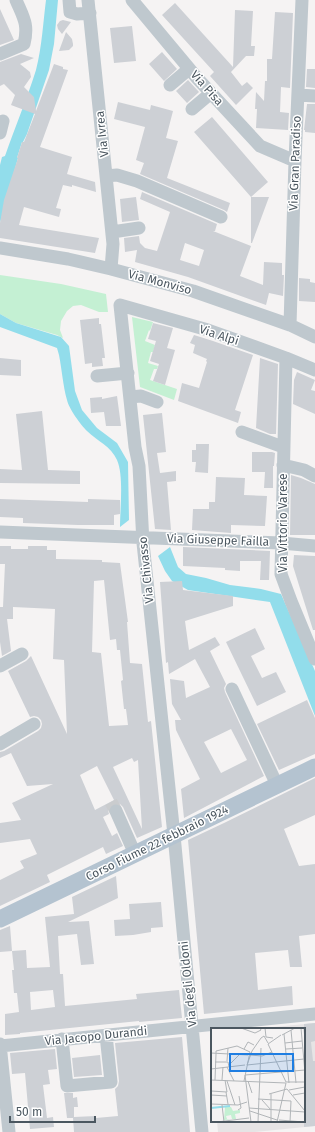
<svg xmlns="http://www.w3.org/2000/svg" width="315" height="1132" font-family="'Fira Sans',sans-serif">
<rect width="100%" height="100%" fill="#f5f3f3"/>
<path fill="#e6e4e5" d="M315,1023V1126L255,1132H218L217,1121H304V1029H254Z"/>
<path fill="#c4f0d3" d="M0,275L61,284L106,294L108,312H99L81,305L73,306L67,311L61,321L60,330L63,338L57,335L16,323L0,314Z
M132,317L153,322L150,331L149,330L145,341L155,345L153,352H151L148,363L158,366L157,369H154L150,380L177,389L174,400L140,387Z"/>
<path fill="#92ddeb" d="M46,0H58L54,44L49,70L27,134L23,142H22L17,158H18L0,223V165L2,157L5,156C15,127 27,99 36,70C42,47 43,23 46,0Z
M0,314L16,323L61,337L69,346L75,391L82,410L97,428L117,443L128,462L129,520L120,527C120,509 124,476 117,460C111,446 97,441 87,431C81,425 69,409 67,400C63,386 62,370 59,355L57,348L0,327Z
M170,547L178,567L186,574L206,578L230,585L261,589L281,594L315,671V716L270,602L188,590L172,581L165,571L158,556Z"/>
<path fill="#cdd0d5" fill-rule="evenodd" d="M175,3L233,67L235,10L253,11L251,46H255L254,56H246L231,72L242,86L247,82L253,88L236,105L210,76L214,72L162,15Z
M0,9L14,40L0,45Z
M275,12L293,13L290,88L281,87L280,112L289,113L288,130L256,128L257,109H255L256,92L264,101L265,81H267V59H272Z
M63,20L71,22L62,34L58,29L57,25L60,21Z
M132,26L136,61L114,63L110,28Z
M66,32L72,39L73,44V46L69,50L59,51Z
M162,52L177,69L164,81L149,64Z
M21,54L34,58L20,64L30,72L31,77L24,87L34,97L36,111L54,64L63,67V69L68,70L40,147L72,157L67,174L95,182L96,192L72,185V187L63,185L56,208L61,209L59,217L24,207L19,225L99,238L95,253L0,238V223L4,200L18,158H17L22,142H24L35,114L11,105L15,95L4,84L0,86V62Z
M307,69H315V88L306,87Z
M188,80L199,92L187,103L176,91Z
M118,102L150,110L151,105L173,111L166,138L178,141L167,178L230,203L227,212L224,210L140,174L144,163L136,160L145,127L114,119Z
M307,104H315V133L305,132V130H304Z
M212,117L268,182L251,197L194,132Z
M142,192L217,224L215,231H213L251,246L240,276L263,285L264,262L282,263V275H284L283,296L269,293L266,305L188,277L135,262L137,250L125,252L124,238L139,236L140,243L145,248L157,251L170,212L140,199ZM185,243L204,250L199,266L180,260Z
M136,197L139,220L122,222L120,199Z
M251,197H269L252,243H251Z
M299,278L310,279V282L315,283V302L299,301Z
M99,318V324H101L105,358H102L103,366L92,367V363L85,364L80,320Z
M153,323L173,328L167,348L175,350L165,385L153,381L159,364L150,361L156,341L148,339Z
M194,335L213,341L253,355L235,410L241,412L238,423L178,401L182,383L199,388L207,362L206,361L207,359L193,353L195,345L190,343Z
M0,358L21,360V376L0,375Z
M260,358L278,364L276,434H270L256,428Z
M297,372L315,380L311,390L315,391V414L293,404L294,380Z
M117,396L121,426H106L104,412L91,413L90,398L102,397V399Z
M42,411L48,470L80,471V484L0,483V469L22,470L16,414Z
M162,413L166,452L157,453L160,473L176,471V481L167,482L171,530L155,529L143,415Z
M196,444H209L208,473L195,472L196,462H192V450H196Z
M252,452H272L275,453L274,466H273V488H264L265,472H252Z
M291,475L301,478L315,484V535H290Z
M216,477L245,478L244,495L267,496L265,526L231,525V533L192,530L193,509H209V502H215Z
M0,499L88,502V499L120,500V514L114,515V525H78L23,523V518L0,517Z
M0,546H11V549H28V546H47V550H56V559L102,560V562L120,563L128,622H127L130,663L142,664L148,722L151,721L162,827L137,838L123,807L120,804L117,803L112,804L109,807L108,810L109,814L103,817L112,836L117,833L123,846L106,854L103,847L47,875L50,882L0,906V880L24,868L20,861L37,854L30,839L0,843V823L21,820L12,803L53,784L27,786L11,753L0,758V752L4,751L38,731L41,728L42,724L41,720L38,717L34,716L30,717L8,671L26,661L31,656L67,734L64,660L53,659L55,609L13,607V619H7L11,651L2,656L0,642V607H3L5,564H0ZM104,580L110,640L116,639L117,650H120L123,680L121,681L124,709H126L128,725L109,726L101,653L92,652L94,581ZM132,758L134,762L138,760L142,829L113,767ZM97,766L114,800L95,810L80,775Z
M183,547L270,551L269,580H260L261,561H240V571L225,570V568L183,566Z
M294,555L315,556V630H313L293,566Z
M182,581L183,590L233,596V606L185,621L189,650L215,637L220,645L210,651L226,684L224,688L225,692L264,776L184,818L181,789L200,779L176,730L175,720H181L172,704L170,679L184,681L186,698L210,687L195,659L169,674L168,662L166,663L160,582ZM231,729L247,760L221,773L204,742Z
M255,628L265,649L251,656L262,678L276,672L286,692L257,706L226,642Z
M307,700L315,718V754L279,770L257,724Z
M315,778V815L284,829L299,866L315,864V934L299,936L302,967H290L288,950L255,953L258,990L292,986L293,1005L204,1014L188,840L224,823Z
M116,876L118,898L68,922L89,921L94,964L81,965L77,934L58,936L60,974H63L65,1006L137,999L136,994L179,990L182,1018L139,1022V1021L20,1033V1034L5,1035V1014L19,1012L17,993H14L12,970H14L12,951L0,952V930L10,926L12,951L26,950L27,968L50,967L45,917L74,914L72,897ZM53,990L55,1007L31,1010L30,992Z
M161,902L163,927L151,928V932L133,935L115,936L114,920L130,919L129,904Z
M315,1023V1041L311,1042L313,1061H315V1126L304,1127V1024Z
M182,1037L190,1132H74L73,1118H67L64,1093H73V1098L77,1097L78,1107H74V1117L96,1116V1118L118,1116L115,1089L118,1086L119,1081L115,1043Z
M55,1049L57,1069L48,1070L50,1084L43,1085L47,1118L53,1117L54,1127L30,1129L25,1073L12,1074L10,1053Z
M100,1055L102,1075L74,1077L72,1058Z"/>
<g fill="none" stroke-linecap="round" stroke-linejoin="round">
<path stroke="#caccce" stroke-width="13" stroke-dasharray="13 6" stroke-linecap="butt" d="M111,802L116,811"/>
<path stroke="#bfc8ce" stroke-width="13" d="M69,0L70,12L77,14L90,13
M88,0L113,244L111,269
M132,0L197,78L260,146L295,161
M0,54L24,44C29,24 23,17 16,0
M170,85L189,69
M298,95L315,96
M192,109L211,93
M0,133L3,121
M106,176L117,175L137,181L221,217
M112,232L139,228
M0,248L68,259L111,269L193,291L290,325L315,337
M290,325L295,161L302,0
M286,358L281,574L291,601L315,659
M97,376L128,373
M130,397L141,396L157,402
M242,432L283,447
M283,465L304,470L315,476
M0,532L281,543L315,546
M0,666L22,654
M232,689L277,785
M0,744L34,724
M116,811L135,854
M62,1039L67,1086L111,1082L106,1035
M0,1044L9,1132
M0,1046L315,1014
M202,1132L174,835L143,543L139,466L135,447L120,305L208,330L286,358L315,370"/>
<path stroke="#b4c3d0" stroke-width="17" d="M0,919L315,767"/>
</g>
<g text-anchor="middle" stroke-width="3" stroke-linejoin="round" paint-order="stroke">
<g font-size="12" fill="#4b5760" stroke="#fff">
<text transform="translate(207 88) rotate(48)" y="4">Via Pisa</text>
<text transform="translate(102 134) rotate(-96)" y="4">Via Ivrea</text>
<text transform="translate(295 163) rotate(-88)" y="4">Via Gran Paradiso</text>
<text transform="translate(160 282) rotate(15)" y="4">Via Monviso</text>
<text transform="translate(219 335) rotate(18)" y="4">Via Alpi</text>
<text transform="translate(283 523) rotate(-90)" y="4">Via Vittorio Varese</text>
<text transform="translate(218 540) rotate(2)" y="4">Via Giuseppe Failla</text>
<text transform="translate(146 570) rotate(-96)" y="4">Via Chivasso</text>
<text transform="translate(157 843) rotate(-26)" y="4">Corso Fiume 22 febbraio 1924</text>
<text transform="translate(188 984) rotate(-96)" y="4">Via degli Oldoni</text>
<text transform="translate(96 1036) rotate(-6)" y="4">Via Jacopo Durandi</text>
</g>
</g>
<g transform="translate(211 1028)">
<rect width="94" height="94" fill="#f5f3f3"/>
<path d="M14,79H20L22,83L29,82V85L24,86L25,91H21L20,87L15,88L16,91H21L13,92Z" fill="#c4f0d3"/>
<path fill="none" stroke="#92ddeb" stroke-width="2" d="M0,80L19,78"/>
<path fill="none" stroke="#b1b5b8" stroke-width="1" d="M30,0L44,5L50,2L49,0M54,0L55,9L62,10M90,0L94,45M93,0L94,13M80,2L85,55M73,6L78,55M70,7L57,16L75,54M71,7L84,0M57,15L53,8L50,10L41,23L36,37L93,31M74,15L91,13M33,21L37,14L43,17M75,21L91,20M0,25L37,27M5,26V23L26,18L39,24M39,27L51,28L61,24M16,33L17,20M4,34H17L18,39M19,36L28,27M16,39L23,53M0,41L34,37M0,52L75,55M4,52L5,26M11,52L12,39M16,53L24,77M33,53L39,24M37,53L41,65M75,54H94M78,62L94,59M0,63L16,64L14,52M15,64L17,76M58,66L76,61L94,83M0,67L16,68M82,67L94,65M47,71L80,73L79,94M51,72L60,82M0,76L27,77L36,74M11,77L13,94M38,80L94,84M27,82L30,80L28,68M39,83L66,92M68,92L93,94M6,94L38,90M40,94L34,47L94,42M47,94L50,20M60,94V66M66,94L75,55"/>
<path fill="#1f7ee2" fill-opacity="0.15" stroke="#1f7ee2" stroke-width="2" d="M19,26H82V43H19Z"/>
<rect width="94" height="94" fill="none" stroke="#4b5760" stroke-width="2"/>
</g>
<path d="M10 1116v6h85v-6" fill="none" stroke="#4b5760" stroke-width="2"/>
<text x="16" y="1116" font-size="12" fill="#4b5760" stroke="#ffffff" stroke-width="3" paint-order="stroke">50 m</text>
</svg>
